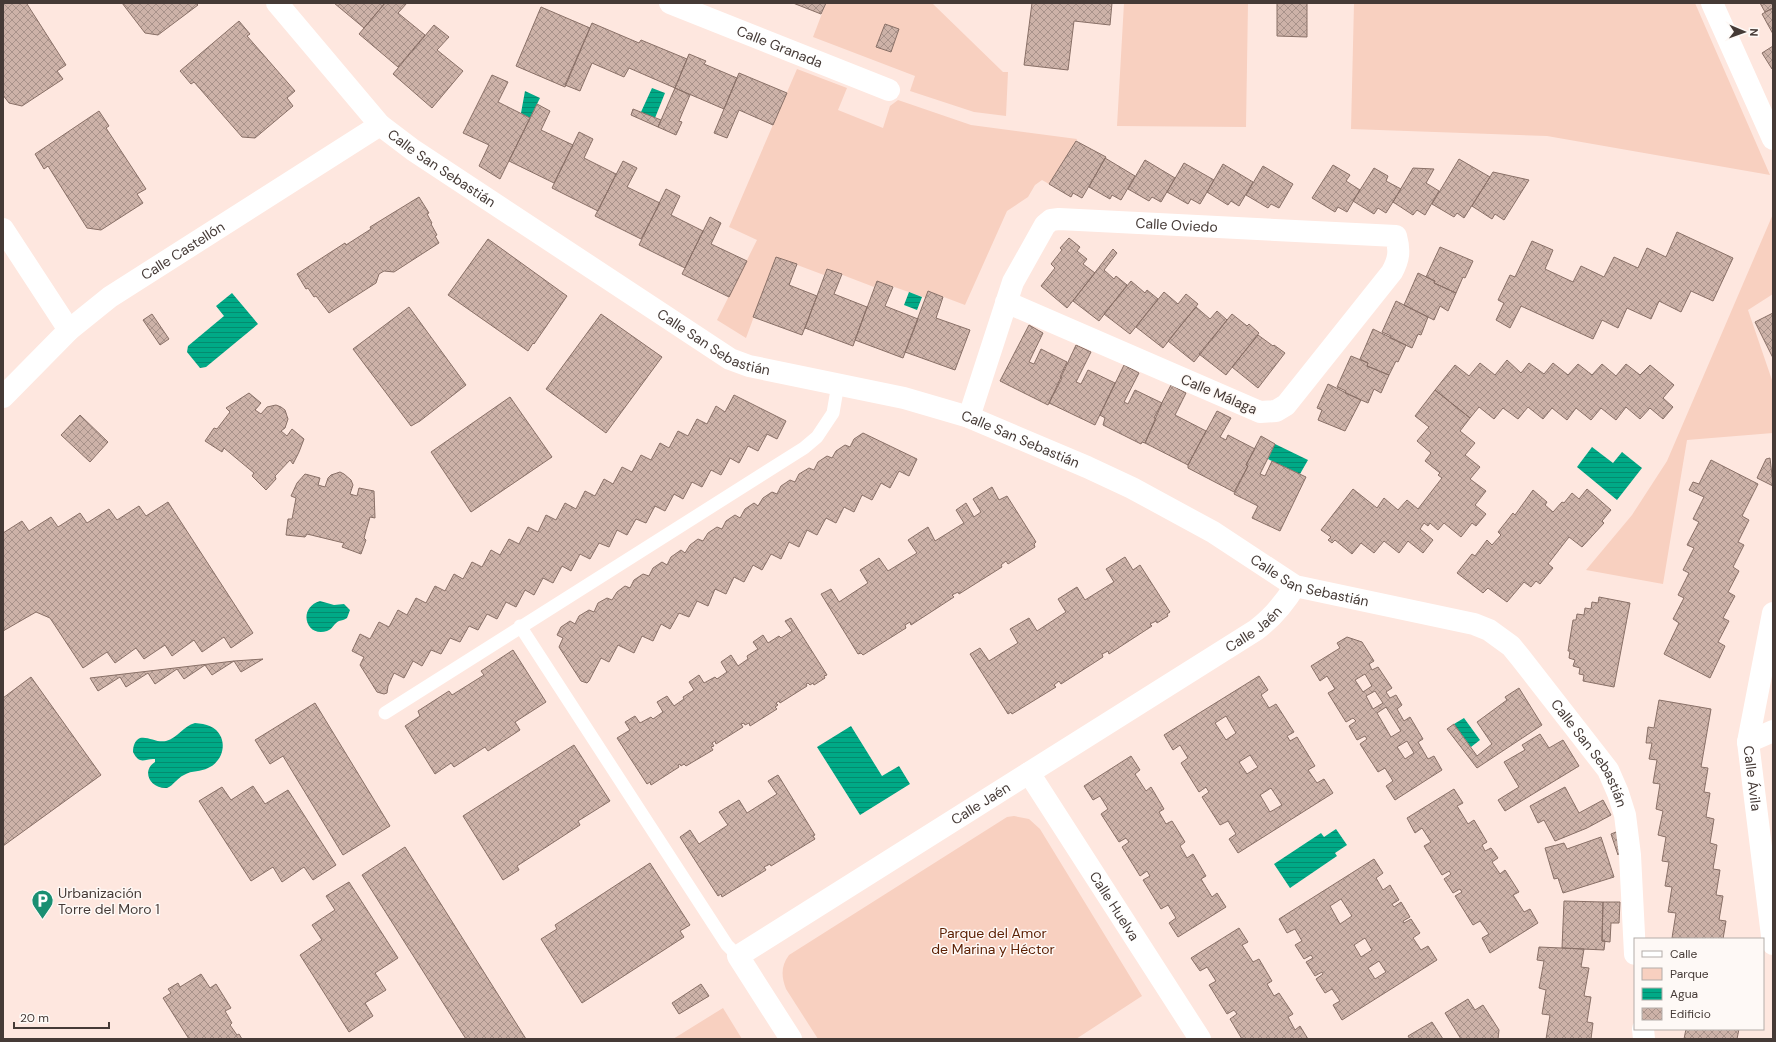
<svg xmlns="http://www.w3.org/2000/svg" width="1776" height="1042" font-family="'DM Sans',sans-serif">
<defs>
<pattern id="water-rules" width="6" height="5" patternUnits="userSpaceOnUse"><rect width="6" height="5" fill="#00aa87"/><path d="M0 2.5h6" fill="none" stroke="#048b6f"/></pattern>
<pattern id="building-cross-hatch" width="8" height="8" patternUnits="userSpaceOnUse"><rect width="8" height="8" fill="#cdb2a8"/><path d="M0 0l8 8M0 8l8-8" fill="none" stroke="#a8928a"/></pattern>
</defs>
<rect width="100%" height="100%" fill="#fee7df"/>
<path fill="#f8d0c0" d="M826,3H932L1003,72H1008L1006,116L974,112L910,91L915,76L813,37Z
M1124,3H1248L1246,127L1117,126Z
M1354,3H1695L1770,175L1547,136L1351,129Z
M797,69L847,88L838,110L883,128L890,106L898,100L971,125L1077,139L1049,184L1042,180L1035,185L1028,197L1007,211L965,305L928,291L926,298L877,281L874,287L827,269L824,275L776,257L746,338L717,320L757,240L729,227Z
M1773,214V294L1748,310L1773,383V433L1687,440L1663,584L1586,570L1632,515L1667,461Z
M1014,816L1029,819L1040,829L1142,996L1076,1039H818L786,989C781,976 781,966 789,955L1007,817Z
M723,1008L742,1039H673Z"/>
<path fill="url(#water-rules)" d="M652,88L665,93L655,118L641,112Z
M525,91L540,98L530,118L521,113Z
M909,292L922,297L917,310L904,305Z
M232,293L258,324L206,367L200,368L187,352L188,346L224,316L216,306Z
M1275,444L1308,460L1300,474L1268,459Z
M1592,447L1613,463L1622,452L1642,468L1617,500L1577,467Z
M320,601L334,605L344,604L350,610L347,618C344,620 342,620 339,621C334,623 333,629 327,631C306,638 297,608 320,601Z
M1464,718L1480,740L1471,747L1454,724Z
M195,723C206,724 216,726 221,737C226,749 220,763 208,768C201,772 192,770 184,775C177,778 174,785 167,788C150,789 141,771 155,762V759C145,758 140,766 133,752C133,746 135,740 140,738C148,736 157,743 166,741C178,738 183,726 195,723Z
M851,726L882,776L899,766L910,784L860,815L817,747Z
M1336,829L1347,845L1335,853L1337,856L1290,888L1274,864L1321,833L1324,837Z"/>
<path fill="url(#building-cross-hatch)" stroke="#897067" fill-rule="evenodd" d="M3,3H28L27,4L66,65L57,71L63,79L22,106L9,103L3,95Z
M122,3H196L198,5L158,35L145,33Z
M334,3H385L364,28Z
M385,3H407L398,13L425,35L398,67L359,34Z
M793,3H826L821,14Z
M1032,3H1112L1110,25L1074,21L1068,70L1024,65Z
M1277,3H1307V37L1277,36Z
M1760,3H1773V8L1765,12Z
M541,7L590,28L565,87L516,66Z
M1773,8V34L1762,14Z
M239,21L250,34L247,36L295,91L287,98L293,106L255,138L242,137L194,82L191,84L180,71Z
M592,23L639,43L641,40L687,59L675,88L629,68L624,77L592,63L580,91L565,85Z
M885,24L899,29L891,52L876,47Z
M434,25L449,37L437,50L463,71L432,108L393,74Z
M1773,46V68L1772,69L1762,53Z
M689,54L706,61L704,64L737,78L724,109L675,88Z
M739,73L787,93L773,125L739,110L727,138L714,133Z
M492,75L508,82L498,102L530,118L500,179L479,166L489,145L463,133Z
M675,88L690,95L679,121L682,122L676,135L658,127Z
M537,104L550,111L541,130L573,145L554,183L509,161Z
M633,109L661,120L658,127L631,115Z
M99,111L109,126L106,128L146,189L137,194L143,203L101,230L87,228L48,166L44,169L35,154Z
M579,132L593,139L584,158L616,174L598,211L552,188Z
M1076,141L1106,157L1082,198L1073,193L1071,197L1049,184Z
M1105,158L1135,176L1121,200L1112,195L1110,199L1089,187Z
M1459,159L1490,177L1464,218L1457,213L1454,217L1432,204Z
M1145,160L1175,178L1161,202L1152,197L1149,201L1128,189Z
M623,161L637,168L627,187L660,203L641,239L595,216Z
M1184,163L1214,180L1200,204L1191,199L1188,204L1167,192Z
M1223,164L1253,182L1239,206L1231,201L1228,205L1207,192Z
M1333,165L1350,175L1346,181L1360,190L1347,212L1338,207L1335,212L1312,198Z
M1263,166L1293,184L1279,208L1271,204L1268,208L1246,195Z
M1374,168L1388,176L1386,181L1401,189L1386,213L1378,208L1374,214L1353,201Z
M1413,168L1434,169L1426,183L1439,191L1425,215L1417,210L1413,215L1393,202Z
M1493,172L1529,180L1504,220L1495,214L1492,219L1472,206Z
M666,189L680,196L671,215L703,231L685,268L639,245Z
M419,197L429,213L427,214L432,223L431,224L437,235L435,236L439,243L394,272L384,271L379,274L376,283L329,313L316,296L314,297L308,288L306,289L297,274L345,243L346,245L371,229L370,227Z
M710,217L721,223L711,244L747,261L729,297L682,274Z
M1677,232L1733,258L1713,301L1691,291L1681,312L1659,301L1651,319L1627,308L1618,328L1602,320L1593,339L1521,306L1510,328L1496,320L1504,303L1498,300L1510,275L1515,277L1532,241L1553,250L1545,269L1573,282L1581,266L1604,277L1614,257L1638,268L1647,248L1666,257Z
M1069,238L1080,247L1077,251L1087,259L1083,264L1095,273L1067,308L1041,286L1055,268L1051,264L1062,250L1060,248Z
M488,239L567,296L534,344L533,343L528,351L448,295Z
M1440,247L1473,261L1465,278L1463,277L1456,293L1434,283L1435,281L1426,277Z
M1113,249L1117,253L1104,270L1114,279L1116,276L1127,285L1099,321L1073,301Z
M776,257L797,264L789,285L817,296L802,335L753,317Z
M827,269L842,274L834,294L867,307L853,346L805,328Z
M1418,273L1435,281L1434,283L1456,293L1448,311L1440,306L1434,320L1404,305Z
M877,281L893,287L885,306L918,319L903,358L855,340Z
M1131,281L1145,293L1147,290L1158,299L1130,334L1104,314Z
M928,291L943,297L936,318L970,330L955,370L905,352Z
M1164,292L1178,304L1186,294L1198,304L1163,348L1136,327Z
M1396,301L1428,317L1421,335L1418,334L1412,348L1390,338L1391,336L1382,332Z
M409,307L466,385L420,421L411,426L353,349Z
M1196,307L1210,319L1217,311L1227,320L1194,362L1168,341Z
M1773,313V358L1755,322Z
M152,314L169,339L160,345L143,320Z
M601,314L662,357L606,433L546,389Z
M1232,314L1247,326L1249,324L1259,333L1226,375L1199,354Z
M1029,325L1043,333L1029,362L1034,364L1041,349L1067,362L1060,377L1062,378L1048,405L1000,381Z
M1373,329L1406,345L1398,362L1396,361L1389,375L1367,366L1368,363L1360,359Z
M1258,335L1273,346L1274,345L1285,353L1258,388L1232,367Z
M1076,345L1091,352L1076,382L1081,384L1088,370L1115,383L1095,425L1049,403Z
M1351,356L1368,363L1367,366L1389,375L1381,393L1374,389L1368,403L1345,393L1346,391L1337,387Z
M1507,360L1521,373L1529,363L1544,374L1553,363L1568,375L1578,364L1592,375L1602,364L1616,376L1626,364L1640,375L1650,365L1674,385L1663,398L1673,407L1663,419L1650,408L1640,419L1626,407L1616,420L1601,408L1591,420L1576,408L1567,420L1552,408L1543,419L1528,407L1518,419L1503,408L1494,419L1479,407L1470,418L1435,390L1455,365L1469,376L1480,363L1495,375Z
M1124,365L1139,373L1124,402L1128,404L1135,390L1162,403L1145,443L1142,442L1141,444L1103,425L1105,418L1100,415Z
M1328,384L1361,400L1345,431L1318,420L1322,410L1317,408Z
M1171,385L1186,393L1175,415L1206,431L1188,465L1145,443L1156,419L1154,418Z
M1435,390L1470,418L1460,431L1475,443L1465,455L1480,467L1470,479L1486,491L1475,505L1486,514L1476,526L1472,523L1461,537L1444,523L1438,530L1430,523L1428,526L1424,523L1420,529L1433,540L1423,553L1408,541L1399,553L1384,541L1374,553L1361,543L1352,554L1335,540L1332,543L1328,540L1331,537L1321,530L1353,489L1377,508L1384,498L1398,510L1407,500L1418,509L1442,478L1438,475L1440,473L1425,461L1431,453L1417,441L1429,427L1415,416Z
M249,393L261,403L255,410L261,414L267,407L276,405L281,407L285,410L288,419L285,428L281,431L287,436L292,429L304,439L299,452L293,464L290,460L275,476L276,479L266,490L252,476L254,473L224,448L222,452L205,441L214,428L217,429L230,412L226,408Z
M734,395L786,421L777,439L767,434L758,451L748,446L739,463L730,458L721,475L711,470L702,487L692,482L683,499L674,494L665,511L655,506L646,523L636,519L627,535L617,530L609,547L599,543L590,559L580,554L571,571L562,566L553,583L543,578L534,595L525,590L516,607L506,602L497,619L487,614L478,630L469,626L460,642L450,638L441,654L431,650L422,666L413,661L404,678L394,673L388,686L387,693L384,694L377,692L360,665L364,657L352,651L360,634L370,639L379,622L389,627L398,610L407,615L416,598L426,603L435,586L445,591L454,574L463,579L472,562L482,567L491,550L500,555L509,539L519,544L528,527L538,532L546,515L556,520L565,503L576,509L585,491L595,496L604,479L613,484L622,467L632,472L641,455L651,460L660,443L669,448L678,431L688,436L697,419L707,424L716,406L725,412Z
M510,397L552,457L471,512L431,452Z
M1217,411L1231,418L1220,437L1226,440L1228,435L1255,449L1246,465L1248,466L1234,492L1188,468V465Z
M80,415L108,442L90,462L61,435Z
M863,433L917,459L909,476L899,471L890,488L881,483L872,500L862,495L854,512L844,507L836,523L826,518L817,535L807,530L799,547L789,542L781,559L771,554L762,570L753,565L744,582L734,577L726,594L715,589L708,606L697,601L689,617L679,613L670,629L661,624L653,641L642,636L634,653L618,645L609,662L601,658L589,681L587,683L581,681L559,647L563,638L557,635L561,627L570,621L575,624L579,616L589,610L594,612L598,603L607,598L612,600L617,592L625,586L630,588L634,580L643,574L649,576L653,568L662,562L667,565L671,557L681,550L685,553L690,545L698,539L703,541L708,533L717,527L722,529L726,521L735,515L740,518L745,509L754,503L758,506L763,498L772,492L777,494L781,486L790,480L795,482L799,474L809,468L814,470L818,462L827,456L832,458L836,451L845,445L850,447L854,439Z
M1261,436L1275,444L1260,474L1265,476L1272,461L1306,477L1280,531L1252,518L1258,506L1234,494L1248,466L1246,465Z
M1770,458L1773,484V486L1757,478L1766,459Z
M1711,460L1758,484L1742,516L1749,520L1738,542L1744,545L1733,567L1739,571L1728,592L1735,596L1723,618L1729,621L1718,642L1725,646L1710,678L1664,654L1679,623L1673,619L1684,598L1678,595L1689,573L1683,570L1694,548L1687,545L1699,522L1693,519L1704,497L1689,490L1693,482L1699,484Z
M340,472L344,474L351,480L353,485L350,494L357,496L359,488L374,491L375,518L370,517L364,538L366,540L361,554L342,547L344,543L307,534L305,537L286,535L288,519H292L296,498L291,496L297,483L305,474L320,478L318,485L325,487L328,478L331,475Z
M992,487L999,500L1007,496L1036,542L1034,544L1035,547L1008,564L1006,561L1001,565L1002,567L959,594L958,592L952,595L954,597L911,625L910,622L905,625L906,628L863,655L861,653L858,654L821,594L831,589L839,602L868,583L860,570L879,558L888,571L917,553L908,540L928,527L935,541L964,523L956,510L966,503L974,517L981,512L973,499Z
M1587,489L1611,510L1602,521L1604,523L1582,547L1569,537L1548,564L1553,568L1540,584L1536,581L1531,587L1524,582L1507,602L1488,588L1483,593L1457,573L1472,554L1475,556L1487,540L1492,545L1501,535L1498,532L1513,513L1515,515L1533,490L1547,502L1545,505L1553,512L1562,502L1564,503L1572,493L1579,499Z
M168,502L253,633L231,648L224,637L202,652L194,640L172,656L165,645L144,659L136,648L115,663L107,652L83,668L50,618L36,612L3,631V533L22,521L29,531L51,517L58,527L80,513L87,523L109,509L117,520L139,506L146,516Z
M1125,557L1133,570L1140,565L1170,612L1167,614L1168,616L1157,623L1156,621L1150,624L1152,626L1109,654L1108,651L1102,654L1103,657L1061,684L1059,681L1054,685L1056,687L1012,714L1011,712L1008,714L970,654L980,648L989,661L1018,643L1010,629L1029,618L1037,631L1066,612L1058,599L1077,587L1085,600L1114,582L1106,569Z
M1599,597L1630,603L1614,687L1583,681L1584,675L1579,674L1580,668L1573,666L1575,660L1569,658L1570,651H1568L1573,620H1576L1577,614L1584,615L1585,608L1591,609L1592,602L1598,603Z
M791,618L827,675L824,676L825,678L814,685L813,683L810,685L808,683L806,684L807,686L780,703L779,701L776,703L778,705L775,707L777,709L750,726L749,723L745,725L744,723L741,724L743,727L716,744L715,741L712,743L714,746L711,747L713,750L686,766L684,764L681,766L680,764L678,765L679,767L651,785L650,782L647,784L617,738L630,730L625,722L635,716L640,723L651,717L653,719L663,712L657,702L667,696L674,706L684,699L683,697L694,690L689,682L699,675L704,683L715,677L717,679L727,672L721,662L731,655L738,666L748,659L747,656L758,649L753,642L763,635L768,643L779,636L781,638L792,631L785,621Z
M1347,637L1362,642L1374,661L1369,664L1372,670L1378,667L1392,688L1386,692L1390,698L1396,695L1402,705L1397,709L1404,721L1410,717L1423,739L1418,742L1428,759L1434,756L1442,770L1395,800L1386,786L1393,781L1385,768L1378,772L1360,744L1367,739L1365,736L1357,740L1349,726L1356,721L1353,718L1346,722L1328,693L1335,689L1327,676L1320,681L1311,666L1340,648L1337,643ZM1365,674L1372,686L1363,692L1355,680ZM1375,691L1383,703L1373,709L1366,696ZM1386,707L1401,731L1391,737L1377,713ZM1407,741L1414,753L1405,759L1397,747Z
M513,650L546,702L515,722L520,730L488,751L485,747L454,767L451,763L435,774L405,726L420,716L418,711L449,691L452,695L484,675L481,671Z
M263,659L241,672L234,661Z
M234,661L212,675L205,665L184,679L177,669L155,684L148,673L126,687L120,677L98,691L90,678Z
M1259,676L1268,690L1261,695L1269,708L1276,704L1294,732L1287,736L1290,741L1297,737L1315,766L1308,770L1317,783L1324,779L1333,793L1238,853L1229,839L1236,834L1228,821L1220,825L1202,797L1209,792L1206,787L1199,792L1181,763L1188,758L1180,745L1173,750L1164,735ZM1226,716L1236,733L1226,740L1215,723ZM1250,755L1258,767L1247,774L1239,762ZM1271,788L1282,805L1270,812L1260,795Z
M31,677L101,775L3,846V698Z
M1519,688L1542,725L1477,768L1447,729L1454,724L1477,756L1492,744L1477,722L1507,700L1505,697Z
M1659,700L1711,709L1701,767L1708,768L1704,792L1710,793L1706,817L1714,819L1710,843L1717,845L1713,869L1720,870L1716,895L1723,896L1719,920L1726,921L1723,939L1672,938L1676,913L1668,912L1672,887L1665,886L1669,862L1662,861L1666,837L1658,835L1663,811L1656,809L1660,784L1653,783L1657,760L1649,759L1652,743H1646L1648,727L1654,728Z
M315,703L390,826L343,855L283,756L270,764L255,740Z
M1540,734L1549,748L1563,740L1579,766L1505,811L1498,800L1519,787L1504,762L1525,750L1522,745Z
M574,745L610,801L578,821L580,825L517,866L519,870L503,880L463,816Z
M1131,756L1140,770L1135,774L1146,791L1151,787L1164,809L1159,812L1166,824L1172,821L1185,842L1180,846L1187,858L1193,854L1206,876L1201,879L1212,897L1217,893L1226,907L1178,937L1169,923L1176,918L1168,905L1161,909L1143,880L1150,876L1147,871L1140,876L1122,847L1129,842L1126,838L1119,842L1101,814L1108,809L1100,796L1093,800L1084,786Z
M778,775L815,835L813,836L815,839L771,866L770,864L764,867L766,870L722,897L721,894L718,896L680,837L690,830L699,844L728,825L719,812L739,800L747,813L777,794L768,781Z
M253,786L265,804L288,790L336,865L313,880L304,867L282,882L273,867L251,881L199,801L222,787L231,800Z
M1565,787L1579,813L1603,800L1611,815L1587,828L1555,841L1544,820L1538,823L1530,806Z
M1454,789L1463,803L1457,806L1468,824L1474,820L1487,842L1482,845L1485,851L1491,848L1498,858L1492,862L1500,874L1505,870L1519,892L1513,895L1524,912L1530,909L1538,923L1490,953L1482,938L1489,934L1480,921L1473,925L1455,896L1462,892L1460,889L1453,893L1444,879L1451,874L1449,871L1442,875L1424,846L1431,842L1422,828L1415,833L1407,818Z
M1621,830L1623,845L1618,855L1611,834Z
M1601,837L1614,877L1563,893L1558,878L1554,879L1545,848L1564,843L1567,849Z
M405,847L526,1039H466L362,875Z
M1374,859L1383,873L1376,878L1383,890L1390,885L1399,900L1392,904L1394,907L1401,902L1410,917L1403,921L1404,923L1411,919L1420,933L1413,938L1421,950L1428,946L1437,960L1342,1020L1333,1005L1340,1001L1332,989L1325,993L1316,979L1323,974L1322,972L1315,976L1306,962L1313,958L1311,955L1304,959L1295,945L1302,941L1295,929L1287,933L1279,919ZM1341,899L1352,916L1340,924L1330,906ZM1365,938L1372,950L1361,957L1354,945ZM1379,961L1386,972L1375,979L1368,968Z
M650,863L690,925L680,931L684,937L582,1003L541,939L557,929L555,925Z
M349,882L398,958L375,973L386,990L365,1003L373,1016L349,1032L300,955L322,940L312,925L335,910L326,896Z
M1564,901L1603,902L1602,941H1605L1604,950L1562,948Z
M1603,902H1620L1619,923H1611L1610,942L1602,941Z
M1239,928L1248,942L1242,945L1253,962L1259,959L1272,981L1267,984L1274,996L1279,993L1293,1014L1288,1017L1295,1030L1300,1026L1308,1039H1242L1230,1019L1237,1014L1234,1010L1227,1014L1209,985L1216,981L1207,967L1200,971L1191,958Z
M1539,947L1584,949L1581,967L1589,968L1584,996L1591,997L1587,1022L1593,1023L1591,1039H1546L1550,1015L1542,1014L1546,990L1539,988L1544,961L1537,960Z
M201,974L210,988L216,984L231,1008L225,1011L232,1023L230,1025L237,1035L239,1034L242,1039H189L163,998L171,993L168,989L178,983L180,987Z
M701,984L709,996L679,1014L672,1003Z
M1468,999L1475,1010L1483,1005L1499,1030L1498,1039H1461L1445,1013Z
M1432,1022L1443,1039H1410L1408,1036Z
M1686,1029H1739L1737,1039H1684Z"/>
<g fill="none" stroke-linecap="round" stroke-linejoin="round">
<path stroke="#fff" stroke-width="13" d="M520,626L727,945L738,956
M385,713L804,448L817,437L833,413L838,384"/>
<g stroke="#fff" stroke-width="22">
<path id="s1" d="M277,3L380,125L413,150L730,359L749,366L904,398L969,417L1087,467L1132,488L1213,532L1295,586L1474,624L1489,630L1511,646L1520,657L1608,770L1618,793L1625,815L1630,855L1635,954"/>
<path id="s2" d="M670,3L889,90"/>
<path d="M1712,3L1773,139"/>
<path d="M3,229L69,330"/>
<path id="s3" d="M3,397L69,330L110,297L380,125"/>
<path id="s4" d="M969,417L1013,282L1045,225L1051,220L1059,219L1396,236C1400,251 1399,259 1392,272L1286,405L1276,411L1260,412L1006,302"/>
<path id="s5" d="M1773,613L1748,742L1773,944"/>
<path d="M1748,742L1773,731"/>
<path id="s6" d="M1029,773L1200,1039"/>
<path d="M1643,1029L1644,1039"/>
<path id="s7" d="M791,1039L738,956L1256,630C1272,618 1284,604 1295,586"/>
</g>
</g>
<defs>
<symbol id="parking-pin" viewBox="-11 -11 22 30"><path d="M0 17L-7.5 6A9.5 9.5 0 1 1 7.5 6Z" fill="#1a8f72" stroke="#fef9f6"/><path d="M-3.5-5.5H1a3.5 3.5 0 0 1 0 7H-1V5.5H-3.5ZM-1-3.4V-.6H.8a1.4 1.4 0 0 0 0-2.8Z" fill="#fff"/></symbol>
</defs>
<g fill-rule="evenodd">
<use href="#parking-pin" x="30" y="888" width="25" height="34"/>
</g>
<g text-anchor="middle" stroke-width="3" stroke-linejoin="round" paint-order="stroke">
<g font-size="14" fill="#453a36" stroke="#fef9f6">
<text dy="5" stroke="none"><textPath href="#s2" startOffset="118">Calle Granada</textPath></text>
<text dy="5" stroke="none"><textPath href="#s1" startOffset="235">Calle San Sebastián</textPath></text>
<text dy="5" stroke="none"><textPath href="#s4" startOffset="341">Calle Oviedo</textPath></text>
<text dy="5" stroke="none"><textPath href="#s3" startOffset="233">Calle Castellón</textPath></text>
<text dy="5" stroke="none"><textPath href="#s1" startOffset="559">Calle San Sebastián</textPath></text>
<text transform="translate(1219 394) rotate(23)" y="5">Calle Málaga</text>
<text dy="5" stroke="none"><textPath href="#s1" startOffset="883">Calle San Sebastián</textPath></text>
<text dy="5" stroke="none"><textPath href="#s1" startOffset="1207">Calle San Sebastián</textPath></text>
<text dy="5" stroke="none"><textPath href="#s7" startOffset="709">Calle Jaén</textPath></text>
<text dy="5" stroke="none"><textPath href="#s1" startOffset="1555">Calle San Sebastián</textPath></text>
<text dy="5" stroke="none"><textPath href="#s5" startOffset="168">Calle Ávila</textPath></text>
<text dy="5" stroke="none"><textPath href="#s7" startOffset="385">Calle Jaén</textPath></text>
<text dy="5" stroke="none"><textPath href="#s6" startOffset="158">Calle Huelva</textPath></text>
</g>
<g font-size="14" fill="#453a36" stroke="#fef9f6" text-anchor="start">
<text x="58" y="898">Urbanización<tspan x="58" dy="16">Torre del Moro 1</tspan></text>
</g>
<g font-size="14" fill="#5d2105" stroke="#fef9f6">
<text x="993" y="938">Parque del Amor<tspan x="993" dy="16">de Marina y Héctor</tspan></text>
</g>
</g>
<rect width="1776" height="1042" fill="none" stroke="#453a36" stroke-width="8"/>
<rect x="1634" y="938" width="130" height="92" fill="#fef9f6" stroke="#b4ada9"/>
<rect x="1642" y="951" width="20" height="6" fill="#ffffff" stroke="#b4ada9"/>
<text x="1670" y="958" font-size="12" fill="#453a36">Calle</text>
<rect x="1642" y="968" width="20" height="12" fill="#f8d0c0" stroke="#b4ada9"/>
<text x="1670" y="978" font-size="12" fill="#453a36">Parque</text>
<rect x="1642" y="988" width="20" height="12" fill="url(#water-rules)" stroke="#b4ada9"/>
<text x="1670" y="998" font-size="12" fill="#453a36">Agua</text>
<rect x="1642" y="1008" width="20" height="12" fill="url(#building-cross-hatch)" stroke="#b4ada9"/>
<text x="1670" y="1018" font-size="12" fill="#453a36">Edificio</text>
<g transform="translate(1744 32) rotate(92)" stroke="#fef9f6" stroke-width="3" paint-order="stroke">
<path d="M0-3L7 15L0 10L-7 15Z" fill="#453a36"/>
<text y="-6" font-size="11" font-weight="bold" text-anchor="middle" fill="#453a36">N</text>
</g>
<path d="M14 1022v6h95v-6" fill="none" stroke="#453a36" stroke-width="2"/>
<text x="20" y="1022" font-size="12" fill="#453a36" stroke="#fef9f6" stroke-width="3" paint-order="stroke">20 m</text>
</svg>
